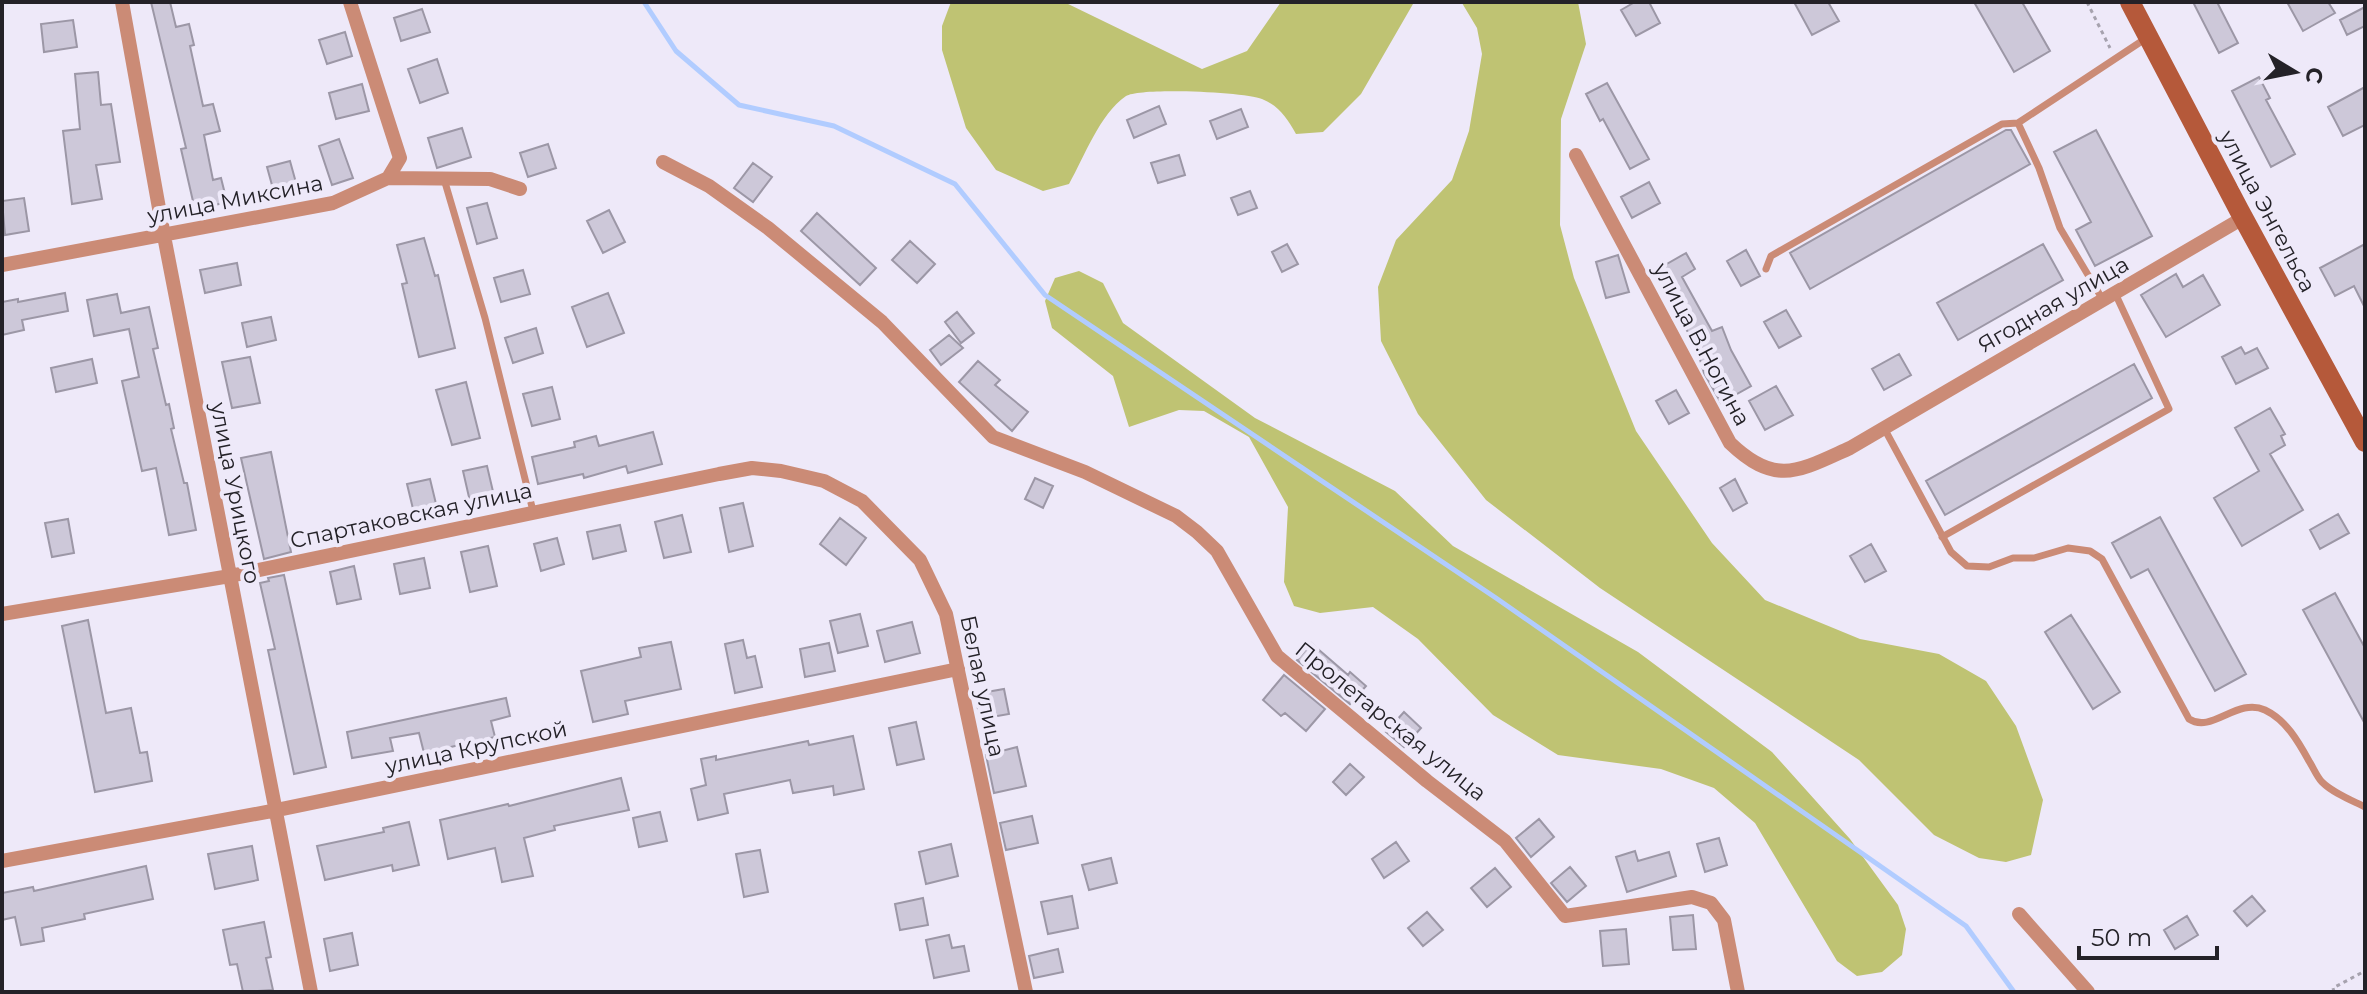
<svg xmlns="http://www.w3.org/2000/svg" width="2367" height="994" font-family="Montserrat,sans-serif">
<rect width="100%" height="100%" fill="#eee9f9"/>
<path fill="#bfc373" d="M951,2H1064L1202,69L1247,51L1281,2H1419L1413,4L1361,94L1323,132L1296,134C1287,118 1279,106 1262,99C1246,92 1140,87 1126,96C1099,115 1085,156 1069,184L1043,191L996,170L966,128L942,50V26Z
M1458,2H1578L1586,44L1561,119L1560,225L1574,278L1636,431L1712,543L1765,600L1860,639L1939,654L1986,681L2016,726L2043,800L2031,855L2006,862L1979,858L1934,835L1859,760L1600,588L1486,500L1418,414L1381,341L1378,287L1396,240L1452,180L1469,131L1482,54L1477,28L1462,3Z
M1079,271L1103,283L1123,323L1255,418L1395,491L1453,546L1638,652L1772,752L1850,839L1898,905L1906,929L1902,955L1882,972L1857,976L1837,961L1755,823L1714,788L1661,769L1558,755L1493,715L1418,639L1373,607L1320,613L1294,606L1284,582L1288,507L1249,437L1204,411L1179,410L1129,427L1113,376L1052,328L1045,301L1055,278Z"/>
<g fill="none" stroke-linecap="round" stroke-linejoin="round">
<path stroke="#b1ccff" stroke-width="5" d="M644,2L676,51L739,105L834,126L955,184L1045,295L1496,598L1966,926L2014,992"/>
</g>
<path fill="#cdc8d9" stroke="#9c97a6" stroke-width="2" d="M151,2H170L176,27L189,24L194,45L190,46L203,106L213,104L220,131L204,135L213,180L221,178L227,202L195,210L181,149L186,148Z
M1635,2H1649L1660,23L1636,36L1621,10Z
M1794,2H1828L1839,21L1812,35Z
M1974,2H2022L2050,51L2014,72Z
M2193,2H2217L2238,43L2219,53Z
M2287,2H2328L2335,13L2303,31Z
M2365,7V26L2347,35L2340,20Z
M422,9L430,32L401,41L394,18Z
M73,20L77,47L44,52L41,24Z
M345,32L352,56L327,64L319,40Z
M437,59L448,93L420,103L408,69Z
M98,72L101,105L111,104L120,162L96,165L102,199L72,204L63,131L80,129L75,74Z
M2259,77L2270,98L2266,100L2295,154L2271,167L2232,91Z
M1607,83L1649,159L1630,169L1603,119L1600,121L1586,94Z
M362,84L369,111L336,119L329,93Z
M2365,87V125L2343,136L2328,107Z
M1159,106L1166,124L1134,138L1127,120Z
M1241,109L1248,127L1217,139L1210,121Z
M462,128L471,157L437,168L428,138Z
M2006,130H2011L2030,164L1810,289L1790,253Z
M2096,130L2152,236L2095,266L2076,230L2091,222L2054,152Z
M339,139L353,178L332,185L319,146Z
M548,144L556,168L528,177L520,153Z
M1179,155L1185,175L1158,183L1151,163Z
M290,161L298,190L275,196L267,167Z
M753,163L772,177L753,202L734,188Z
M1649,182L1660,203L1632,218L1621,197Z
M1250,191L1257,208L1238,215L1231,198Z
M24,198L29,231L5,235L2,201Z
M487,203L497,238L477,244L467,208Z
M609,210L625,242L603,253L587,221Z
M817,213L876,268L860,285L801,231Z
M424,238L435,276L438,275L455,348L419,357L402,284L407,283L397,245Z
M910,241L935,264L917,283L892,260Z
M1287,244L1298,264L1282,272L1272,252Z
M2043,244L2063,280L1958,340L1937,303Z
M2365,244V308L2354,286L2335,296L2320,268Z
M1746,250L1760,276L1741,286L1727,261Z
M1686,253L1695,269L1682,277L1712,331L1722,327L1731,350L1751,386L1721,403L1704,373L1696,346L1668,298L1673,295L1658,269Z
M1618,255L1629,292L1606,298L1596,262Z
M237,263L241,285L205,293L200,270Z
M523,270L530,294L501,302L494,278Z
M2176,274L2183,287L2203,275L2220,305L2166,337L2141,295Z
M65,293L68,311L22,320L24,330L2,335V302L18,299V302Z
M608,293L624,333L587,347L572,307Z
M117,294L121,313L149,307L158,348L153,349L166,405L169,404L174,428L171,429L184,483H187L196,530L169,535L156,468L142,471L122,381L139,377L129,329L94,336L87,300Z
M1786,310L1801,336L1779,348L1764,322Z
M957,312L974,333L961,343L945,322Z
M271,317L276,340L247,347L242,323Z
M536,328L543,353L513,363L505,338Z
M949,335L963,348L941,365L930,350Z
M2241,347L2245,354L2257,348L2268,368L2236,384L2222,357Z
M1899,354L1911,375L1884,390L1872,369Z
M250,357L260,403L232,408L222,362Z
M92,359L97,383L56,392L51,368Z
M978,361L1000,380L995,385L1028,412L1012,431L959,382Z
M2134,364L2152,398L1945,515L1926,481Z
M466,382L480,438L452,445L436,390Z
M1776,386L1793,415L1765,430L1749,401Z
M552,387L560,419L532,426L523,394Z
M1676,390L1689,413L1669,424L1656,401Z
M2270,408L2285,434L2281,436L2285,445L2270,454L2303,510L2242,546L2214,498L2259,471L2235,428Z
M653,432L662,464L628,473L626,466L584,478L583,474L538,484L532,457L575,447L574,442L596,436L599,446Z
M271,452L291,552L264,559L241,458Z
M487,466L495,500L471,506L463,471Z
M1035,478L1053,486L1043,508L1025,499Z
M430,479L437,508L414,513L407,484Z
M1735,479L1747,503L1733,511L1720,488Z
M743,503L753,546L729,552L720,508Z
M2338,514L2349,533L2320,549L2310,530Z
M682,515L691,552L664,558L655,522Z
M2160,517L2246,674L2215,691L2148,569L2131,578L2112,543Z
M840,518L866,538L846,565L820,544Z
M68,519L74,553L52,557L45,523Z
M620,525L626,551L593,559L587,532Z
M557,538L564,564L541,571L534,544Z
M1871,544L1886,571L1865,582L1850,556Z
M488,546L497,586L470,592L461,552Z
M424,558L430,588L400,594L394,564Z
M354,566L361,599L337,604L330,572Z
M284,575L326,767L294,774L268,650L275,649L260,583L269,581L268,578Z
M2335,593L2365,648V724L2303,610Z
M860,614L868,646L838,653L830,621Z
M2071,615L2120,692L2093,709L2045,632Z
M88,620L106,713L131,708L140,753L147,752L152,781L95,792L62,626Z
M912,622L920,653L885,662L877,631Z
M743,640L747,658L755,656L762,687L735,693L725,644Z
M671,642L681,689L625,701L628,714L593,722L581,671L641,657L639,648Z
M829,643L835,671L805,677L800,649Z
M1311,643L1348,675L1350,672L1366,686L1350,704L1297,660Z
M1284,675L1325,709L1306,731L1285,713L1281,716L1263,700Z
M1004,689L1009,714L980,719L975,694Z
M506,698L510,716L491,721L495,737L424,753L419,733L390,738L393,751L352,758L347,732Z
M1404,712L1421,728L1404,747L1386,732Z
M916,722L924,759L897,765L889,728Z
M853,736L864,789L834,795L833,786L793,793L790,780L724,794L728,813L698,820L691,789L706,785L701,759L716,756V760L808,741L809,745Z
M1017,747L1026,786L994,793L986,755Z
M1350,764L1364,777L1346,795L1333,782Z
M621,778L629,810L554,826L555,830L524,838L533,876L502,882L495,848L448,859L440,820L508,804L509,806Z
M660,812L667,841L639,847L633,818Z
M1032,816L1038,843L1006,850L1000,823Z
M1539,819L1554,837L1531,857L1516,838Z
M409,822L419,865L393,871L392,865L325,880L317,846L384,832L383,828Z
M1719,838L1727,865L1705,872L1697,844Z
M1396,842L1409,861L1384,878L1372,859Z
M951,844L958,876L926,884L919,852Z
M252,846L258,880L215,889L208,854Z
M760,850L768,892L744,897L736,854Z
M1635,851L1638,861L1669,852L1676,876L1627,892L1616,857Z
M1111,858L1117,883L1089,890L1082,865Z
M146,866L153,899L84,914L85,919L42,928L44,941L21,945L15,917L2,920V893L33,887L34,891Z
M1570,867L1586,886L1567,902L1551,883Z
M1495,868L1511,887L1487,907L1471,888Z
M1072,896L1078,928L1048,934L1041,902Z
M2252,896L2265,911L2247,926L2234,911Z
M923,898L928,925L900,930L895,904Z
M1427,912L1443,930L1423,946L1408,928Z
M1693,915L1696,949L1673,950L1670,917Z
M2187,916L2198,935L2175,949L2164,930Z
M264,922L271,957L266,958L273,990L243,992L237,964L230,965L223,930Z
M1626,929L1629,964L1603,966L1600,931Z
M352,933L358,965L330,971L324,939Z
M949,935L952,948L964,946L969,971L934,978L926,940Z
M1058,949L1063,972L1034,978L1029,956Z"/>
<g fill="none" stroke-linecap="round" stroke-linejoin="round">
<path stroke="#a6a2ae" stroke-width="3" stroke-dasharray="4 4" stroke-linecap="butt" d="M2087,2L2110,48
M2334,992L2333,988L2365,971"/>
<path stroke="#cb8b76" stroke-width="7" d="M444,179L485,318L533,511
M1766,269L1771,256L2002,124L2018,123
M2103,300L2060,228L2039,168L2018,123L2145,39
M1884,428L1951,552L1967,566L1989,567L2013,558H2034L2068,548L2090,551L2102,559L2189,719C2212,734 2237,697 2265,710C2286,720 2298,741 2309,761C2313,767 2317,777 2322,782C2333,793 2351,800 2365,807
M1942,537L2169,409L2115,293"/>
<path stroke="#cb8b76" stroke-width="14" d="M122,2L164,236L311,992
M350,2L400,158L388,178
M1576,155L1730,443C1776,487 1799,471 1850,448L2243,218
M663,162L709,186L768,228L882,322L993,437L1085,472L1176,516L1197,532L1217,551L1277,656L1427,781L1505,841L1565,916L1692,897L1711,903L1724,920L1738,992
M2,265L333,203L388,178L490,179L520,189
M2,614L230,576L719,474L752,468L781,471L824,481L862,501L920,560L946,614L1026,992
M2,861L277,810L958,669
M2019,914L2088,992"/>
<path stroke="#b5593a" stroke-width="20" d="M2130,2L2239,210L2365,442"/>
</g>
<g text-anchor="middle" stroke-width="8" stroke-linejoin="round" paint-order="stroke">
<g font-size="22" fill="#242228" stroke="#eee9f9">
<text transform="translate(235 199) rotate(-11)" y="8">улица Миксина</text>
<text transform="translate(2268 211) rotate(62)" y="8">улица Энгельса</text>
<text transform="translate(2053 304) rotate(-30)" y="8">Ягодная улица</text>
<text transform="translate(1702 344) rotate(62)" y="8">улица В.Ногина</text>
<text transform="translate(236 493) rotate(79)" y="8">улица Урицкого</text>
<text transform="translate(411 515) rotate(-12)" y="8">Спартаковская улица</text>
<text transform="translate(983 686) rotate(78)" y="8">Белая улица</text>
<text transform="translate(1391 721) rotate(39)" y="8">Пролетарская улица</text>
<text transform="translate(476 747) rotate(-12)" y="8">улица Крупской</text>
</g>
</g>
<rect width="2367" height="994" fill="none" stroke="#242228" stroke-width="8"/>
<g transform="translate(2295 72) rotate(100)" stroke="#eee9f9" stroke-width="6" paint-order="stroke">
<path d="M0-6L14 30L0 20L-14 30Z" fill="#242228"/>
<text y="-12" font-size="22" font-weight="bold" text-anchor="middle" fill="#242228">С</text>
</g>
<path d="M2079 946v12h138v-12" fill="none" stroke="#242228" stroke-width="4"/>
<text x="2091" y="946" font-size="24" fill="#242228" stroke="#eee9f9" stroke-width="6" paint-order="stroke">50 m</text>
</svg>
